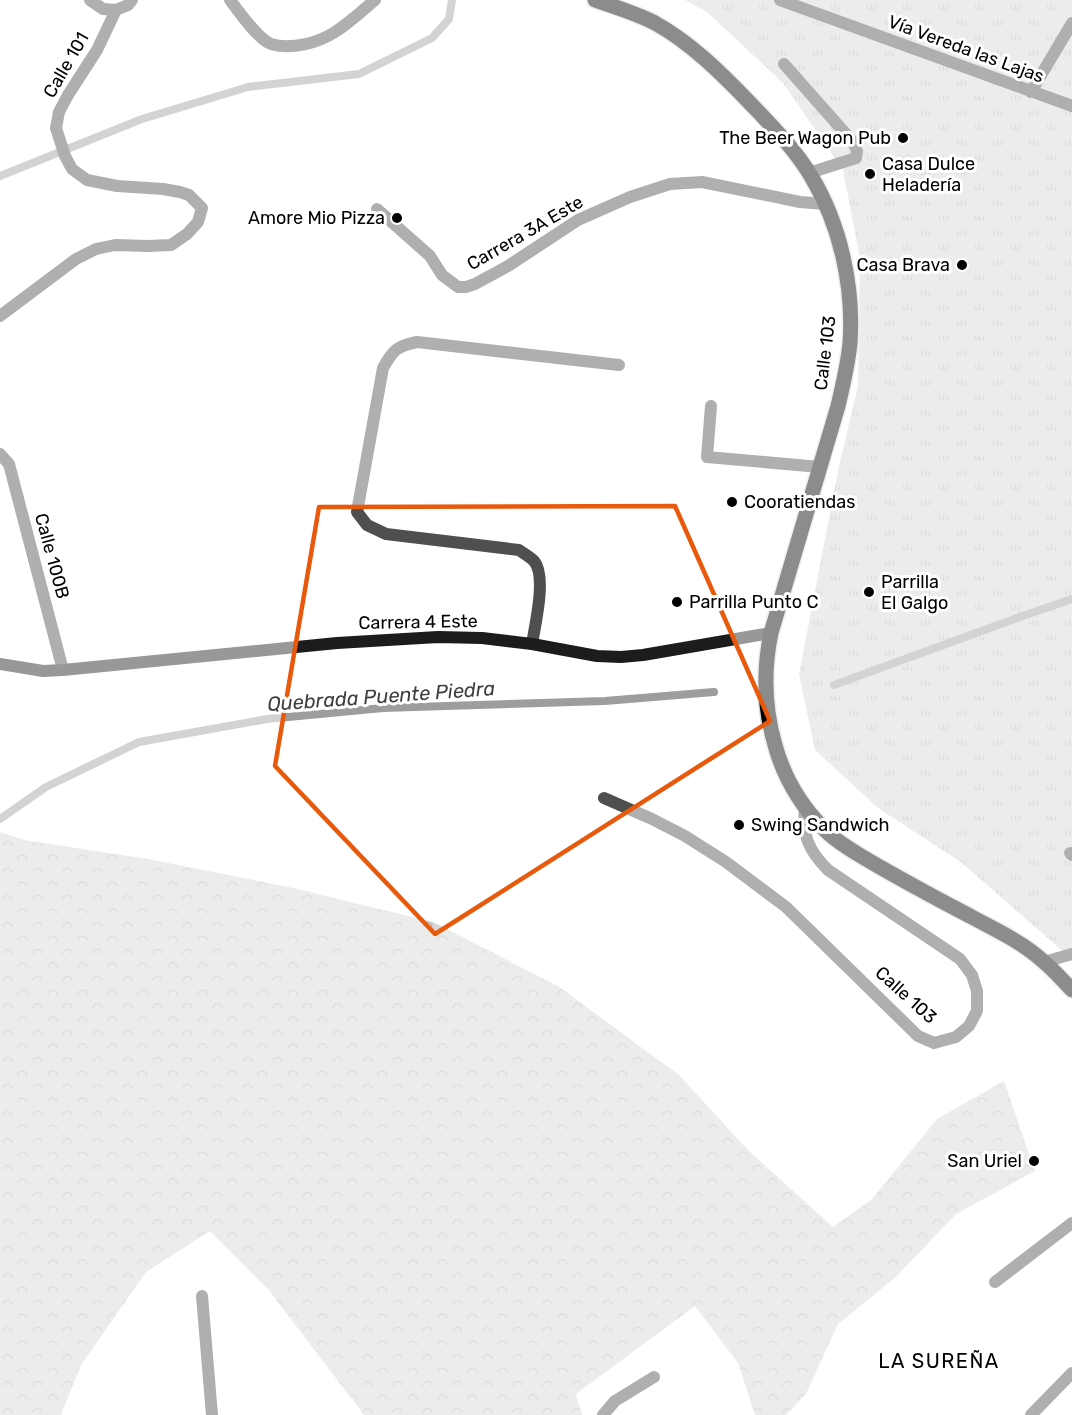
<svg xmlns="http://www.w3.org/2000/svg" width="1072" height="1415" font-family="Rubik,sans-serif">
<defs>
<pattern id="grass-tufts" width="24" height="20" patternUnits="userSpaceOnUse" patternTransform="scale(1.5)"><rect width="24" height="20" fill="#d6d6d6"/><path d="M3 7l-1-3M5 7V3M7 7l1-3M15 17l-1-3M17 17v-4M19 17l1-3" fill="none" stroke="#b6b6b6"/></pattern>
<pattern id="forest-crowns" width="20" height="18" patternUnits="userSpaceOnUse" patternTransform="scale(1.5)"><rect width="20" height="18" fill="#d6d6d6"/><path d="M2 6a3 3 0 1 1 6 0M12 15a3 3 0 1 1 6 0" fill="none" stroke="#b6b6b6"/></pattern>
</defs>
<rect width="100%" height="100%" fill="#fff"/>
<path fill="url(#grass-tufts)" d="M685,0H1072V962L1067,955L962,863L878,808L815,750L799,674L839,466L858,386L860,259L843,170L783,83L707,12Z"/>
<path fill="url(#forest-crowns)" d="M0,832L24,840L148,859L293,888L433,922L558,986L679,1075L748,1150L833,1227L872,1199L937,1119L1004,1081L1035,1171L956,1214L896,1277L838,1324L806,1394L786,1415H755L738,1363L695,1306L576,1394L582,1415H364L268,1289L210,1231L146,1272L81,1365L61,1415H0Z"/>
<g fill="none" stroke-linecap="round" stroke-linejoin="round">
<path stroke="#9d9d9d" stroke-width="8" d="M0,176L142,119L248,87L359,74L432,38L449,19L452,0
M834,685L1017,618L1072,599
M0,819L46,787L139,742L267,719L383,708L605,701L714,692"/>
<defs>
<path id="primary" d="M595,0C615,7 636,13 655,23C691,43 721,73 749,102C771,125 794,148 811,176C840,224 854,286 850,343C848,364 843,385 838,406L771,633C763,671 764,707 775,745C784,778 801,806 825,830C839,844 861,856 878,866C908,883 939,900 970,916C988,926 1008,935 1025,947C1043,959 1058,975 1072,990"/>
</defs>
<use href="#primary" stroke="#dbdbdb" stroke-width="18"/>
<path stroke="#4f4f4f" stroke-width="12" d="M784,64L853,142L857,151L856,158L809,173
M1031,92L1072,23
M711,406L707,457L820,467
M532,644C535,625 547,576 534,561C530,557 523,553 519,550L386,534L367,525L357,512L383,368C393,350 397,346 417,342L619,365
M604,798L652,819L685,836L726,862L786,907L918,1036L934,1043L956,1037L969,1026L977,1011V991L972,975L960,959L828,870C808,850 802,835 805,807"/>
<path stroke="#4f4f4f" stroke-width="12" d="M90,0L103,9L116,10
M230,0C239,12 258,39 271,44C291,50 318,43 335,32C349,23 362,11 375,0
M780,0L1072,106
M116,10L128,5L132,0
M377,209L430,256L442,275L458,287H466L475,284L508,266L578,220L630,197L670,184L702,182L800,202L825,204
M0,316L76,259L96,249L115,245L148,246L171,245L187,234L198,222L202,208L189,195L180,192L163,189L117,186L87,180L72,169L65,156L56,128L59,112L68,95L97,50L116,10
M0,454L9,464L63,670
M1070,853L1072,855
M1044,962L1072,954
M995,1282L1072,1223
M202,1296L212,1415
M603,1415L615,1401L654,1377
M1031,1415L1072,1373"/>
<path stroke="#1c1c1c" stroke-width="12" d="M0,664L43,671L63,670L337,643L438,637L482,638L532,644L597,656L621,657L643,655L771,633"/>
<use href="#primary" stroke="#000" stroke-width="15"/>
</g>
<path d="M0 0H1072V1415H0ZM675,506L770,721L435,934L275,766L319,507Z" fill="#fff" fill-opacity=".55" fill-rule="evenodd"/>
<path fill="none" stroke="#e8590c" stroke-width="4.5" stroke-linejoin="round" d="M675,506L770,721L435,934L275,766L319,507Z"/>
<g fill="#000" stroke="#fff" stroke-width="2">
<circle cx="903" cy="138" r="6"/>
<circle cx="870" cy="174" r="6"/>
<circle cx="397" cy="218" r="6"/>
<circle cx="962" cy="265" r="6"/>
<circle cx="732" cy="502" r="6"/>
<circle cx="869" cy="592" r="6"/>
<circle cx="677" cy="602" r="6"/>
<circle cx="739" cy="825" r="6"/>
<circle cx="1034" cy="1161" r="6"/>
</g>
<g text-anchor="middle" stroke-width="6" stroke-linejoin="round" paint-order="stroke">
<g font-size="18" fill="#000" stroke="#fff">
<text transform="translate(966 49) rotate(20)" y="6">Vía Vereda las Lajas</text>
<text transform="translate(66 65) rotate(-60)" y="6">Calle 101</text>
<text transform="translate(525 233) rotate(-30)" y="6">Carrera 3A Este</text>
<text transform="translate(825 353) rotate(-83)" y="6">Calle 103</text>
<text transform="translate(52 556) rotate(75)" y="6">Calle 100B</text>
<text transform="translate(418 622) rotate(-1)" y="6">Carrera 4 Este</text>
<text transform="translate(906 995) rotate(42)" y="6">Calle 103</text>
</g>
<g font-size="18" fill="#000" stroke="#fff" text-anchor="start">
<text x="891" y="144" text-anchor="end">The Beer Wagon Pub</text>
<text x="882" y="170">Casa Dulce<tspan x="882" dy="21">Heladería</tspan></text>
<text x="385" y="224" text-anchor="end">Amore Mio Pizza</text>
<text x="950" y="271" text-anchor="end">Casa Brava</text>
<text x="744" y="508">Cooratiendas</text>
<text x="881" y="588">Parrilla<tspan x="881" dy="21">El Galgo</tspan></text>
<text x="689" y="608">Parrilla Punto C</text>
<text x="751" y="831">Swing Sandwich</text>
<text x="1022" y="1167" text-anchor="end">San Uriel</text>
</g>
<g font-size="20" font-style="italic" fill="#3e3e3e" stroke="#fff">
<text transform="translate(381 696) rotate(-4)" y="7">Quebrada Puente Piedra</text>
</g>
<g font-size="20" letter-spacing="1.5" fill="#000" stroke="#fff">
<text x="939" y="1368">LA SUREÑA</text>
</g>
</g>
</svg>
